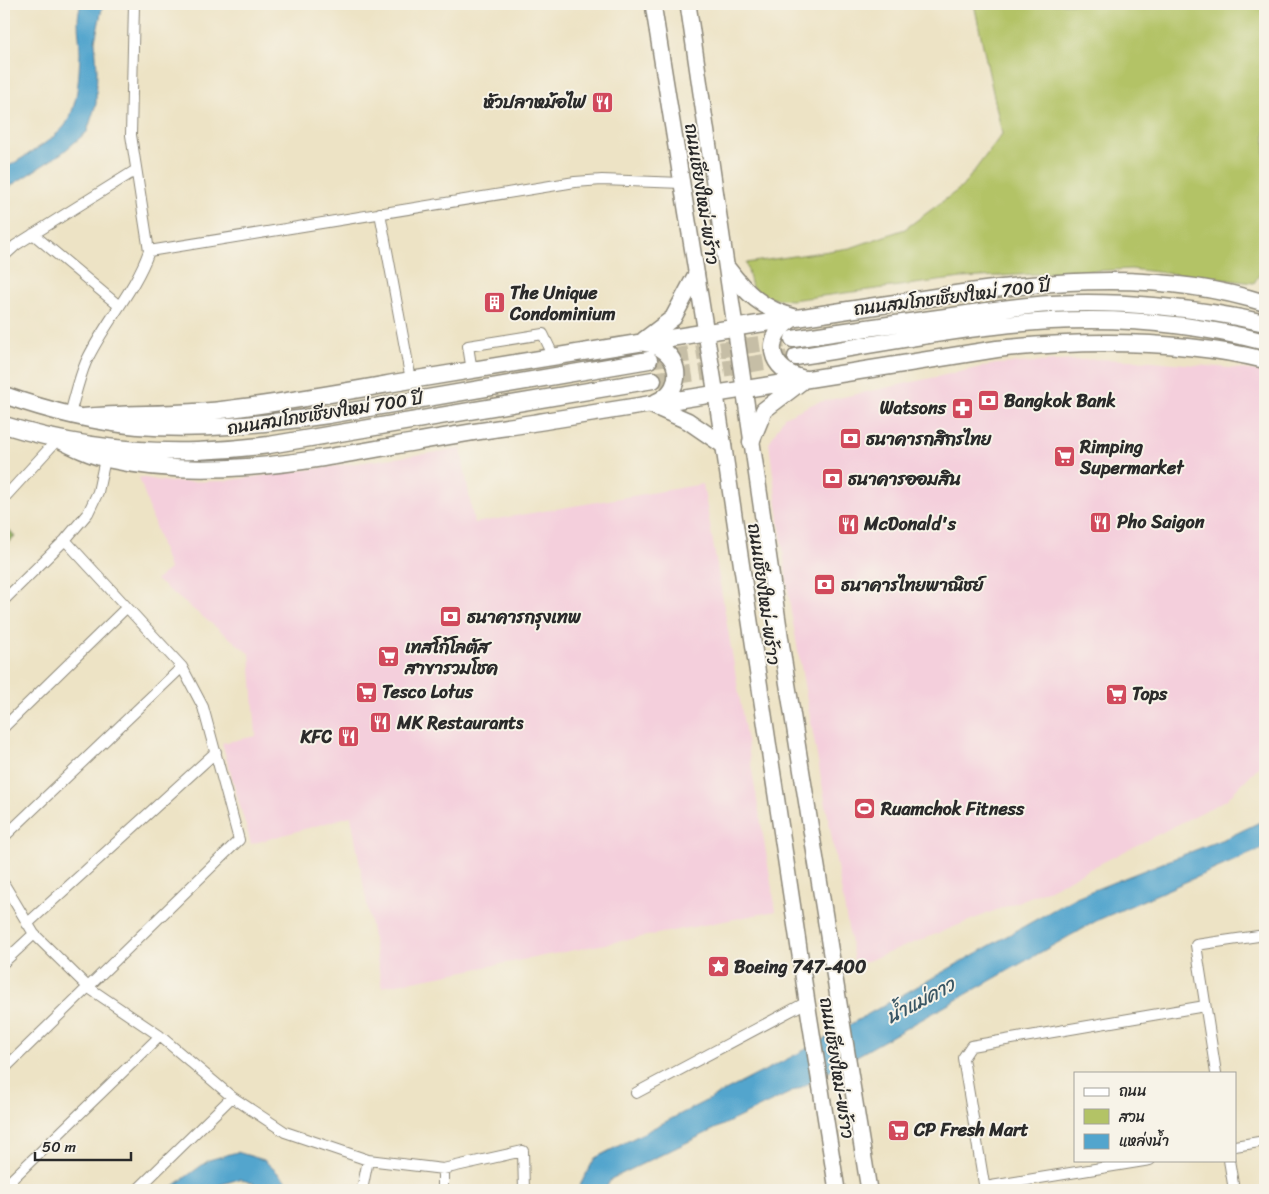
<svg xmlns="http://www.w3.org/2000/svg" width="1269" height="1194" font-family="Sriracha,'Playpen Sans Thai',sans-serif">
<rect width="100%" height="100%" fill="#f7f3e8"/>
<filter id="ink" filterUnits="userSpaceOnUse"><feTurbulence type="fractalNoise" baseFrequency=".02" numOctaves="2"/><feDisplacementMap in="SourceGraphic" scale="10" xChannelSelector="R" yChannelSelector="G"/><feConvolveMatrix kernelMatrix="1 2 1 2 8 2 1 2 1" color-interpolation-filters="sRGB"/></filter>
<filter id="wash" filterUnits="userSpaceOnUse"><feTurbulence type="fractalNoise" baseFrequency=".0096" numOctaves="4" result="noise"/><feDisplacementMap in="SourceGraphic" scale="20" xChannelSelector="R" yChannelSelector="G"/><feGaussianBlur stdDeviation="1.12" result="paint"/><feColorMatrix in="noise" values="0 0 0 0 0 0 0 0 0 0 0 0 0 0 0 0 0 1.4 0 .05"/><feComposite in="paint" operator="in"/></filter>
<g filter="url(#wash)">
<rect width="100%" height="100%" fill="#ede3c5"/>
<path fill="#f4cfdc" d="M1099,359L1152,361L1252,370L1265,373V760L1226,800L1050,889L855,966L791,612L769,443L784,417L815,403L996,364Z
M461,449L474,523L703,484L776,911L382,987L351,816L251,844L222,743L256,736L250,654L156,580L169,569L139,477L169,482L224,481Z"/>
<path fill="#b3c366" stroke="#6f7748" d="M974,4H1265V269L1262,270L1254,283L1131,269L961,278L791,300L767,298L752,287L746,263L850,248L905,229L962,187L1002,134Z"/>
<path fill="#8ea95b" stroke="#5c6a43" d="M4,524L15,536L4,547Z"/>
<path fill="#52a5cd" stroke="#3e687c" d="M81,4H103L95,41L97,69L96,104L87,132L62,153L4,190V169C19,160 57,138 66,124C78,105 79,76 80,53C80,35 75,21 81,4Z
M1265,816V846L1261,849L1098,920L800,1088L611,1179L605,1190H580L579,1187L595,1158L801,1052L1076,897L1231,836L1262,821Z
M237,1152L264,1160L296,1190H263L256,1184L239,1179L219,1185L212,1190H168L209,1160Z"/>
</g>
<g filter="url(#ink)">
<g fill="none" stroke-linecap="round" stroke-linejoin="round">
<path stroke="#c6bea6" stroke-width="16" stroke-dasharray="16 8" stroke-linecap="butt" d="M649,360L786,340
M653,380L796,357"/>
<defs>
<path id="street" d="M380,213L411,380
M33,234L118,305
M149,251L575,182L602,180L682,183
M4,256L16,245L136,170
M472,371L468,346L543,334L554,357
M70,414C75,397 79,378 86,362C104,323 135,291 149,251L131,135L134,4
M4,498L58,439
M4,600L65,540L88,513L98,492L105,459
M4,727L126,608
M4,837L182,667
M4,884L34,934L89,988L160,1036L232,1097L285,1132L368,1160L443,1169L523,1151L524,1190
M27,924L216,752
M4,962L34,934
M4,1069L239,840L203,707L182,667L65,540
M1216,1073L1196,945L1265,935
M636,1093L807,1002
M1235,1146L1265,1141
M1229,1160L1234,1190
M443,1169V1190
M4,1187L160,1036
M985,1187L1150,1160
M137,1190L232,1097
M362,1190L368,1160
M985,1190L963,1058L971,1046L1205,1006"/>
<path id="secondary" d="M653,4L716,395L807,1002L837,1190
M688,4L784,662L869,1190"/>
<path id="primary" d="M728,269C746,293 763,309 793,317
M794,318C761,337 768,371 805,379
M793,339C844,331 895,324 946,317C981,312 1016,306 1051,304C1118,300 1200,308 1265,323
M644,340L673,318L696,275
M645,343C679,347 689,388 656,402
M796,357C862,347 928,333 995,326C1085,315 1177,319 1265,342
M4,395C46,410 93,422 138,426C201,431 265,424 328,415L649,360
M649,404L688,421L723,445
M83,417C129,413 175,415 221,410C284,403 348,391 411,380C501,365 592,350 683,336C758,324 833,312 909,301C1026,283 1149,266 1265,303
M4,425C65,444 132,453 197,451C221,450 245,448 269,445L653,380
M58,439C74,447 90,455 107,459C209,482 314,460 415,442C462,433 510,427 557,419C704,396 850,372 997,349C1085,340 1178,339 1265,360
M751,442L764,410L801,382"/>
</defs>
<use href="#street" stroke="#8c8778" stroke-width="12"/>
<use href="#secondary" stroke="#8c8778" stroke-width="18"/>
<use href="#primary" stroke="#8c8778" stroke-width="19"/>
<use href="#street" stroke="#fff" stroke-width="10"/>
<use href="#secondary" stroke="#fff" stroke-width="15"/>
<use href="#primary" stroke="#fff" stroke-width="16"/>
</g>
</g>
<defs>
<symbol id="restaurant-square" viewBox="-11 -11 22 22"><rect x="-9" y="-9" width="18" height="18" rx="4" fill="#d1495b" stroke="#f7f3e8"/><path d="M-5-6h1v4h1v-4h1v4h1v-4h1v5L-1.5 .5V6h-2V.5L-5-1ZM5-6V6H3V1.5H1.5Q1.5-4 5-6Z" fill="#fff"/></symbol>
<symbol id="building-square" viewBox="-11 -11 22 22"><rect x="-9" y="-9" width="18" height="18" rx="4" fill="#d1495b" stroke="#f7f3e8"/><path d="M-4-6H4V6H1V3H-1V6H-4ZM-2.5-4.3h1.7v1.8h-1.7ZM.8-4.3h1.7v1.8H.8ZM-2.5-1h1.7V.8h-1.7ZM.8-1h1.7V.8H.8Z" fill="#fff"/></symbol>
<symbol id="bank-square" viewBox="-11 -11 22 22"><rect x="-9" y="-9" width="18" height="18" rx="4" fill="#d1495b" stroke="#f7f3e8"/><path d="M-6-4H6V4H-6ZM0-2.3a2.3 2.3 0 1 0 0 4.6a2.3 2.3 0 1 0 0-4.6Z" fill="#fff"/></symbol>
<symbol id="pharmacy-square" viewBox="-11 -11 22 22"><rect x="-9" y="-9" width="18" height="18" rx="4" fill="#d1495b" stroke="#f7f3e8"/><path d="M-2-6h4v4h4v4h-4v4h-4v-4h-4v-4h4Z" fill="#fff"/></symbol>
<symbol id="supermarket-square" viewBox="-11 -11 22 22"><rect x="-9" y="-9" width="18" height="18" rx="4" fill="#d1495b" stroke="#f7f3e8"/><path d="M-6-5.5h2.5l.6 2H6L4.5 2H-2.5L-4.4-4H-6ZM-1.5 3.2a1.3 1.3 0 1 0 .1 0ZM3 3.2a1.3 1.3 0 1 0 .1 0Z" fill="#fff"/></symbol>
<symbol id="stadium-square" viewBox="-11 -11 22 22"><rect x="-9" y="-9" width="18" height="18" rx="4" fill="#d1495b" stroke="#f7f3e8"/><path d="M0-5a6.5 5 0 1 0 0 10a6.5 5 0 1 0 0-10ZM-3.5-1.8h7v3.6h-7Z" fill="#fff"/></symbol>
<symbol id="sight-square" viewBox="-11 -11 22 22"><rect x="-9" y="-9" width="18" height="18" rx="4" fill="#d1495b" stroke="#f7f3e8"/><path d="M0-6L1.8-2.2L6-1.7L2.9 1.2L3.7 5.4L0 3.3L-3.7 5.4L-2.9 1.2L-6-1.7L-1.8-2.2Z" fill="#fff"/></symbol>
</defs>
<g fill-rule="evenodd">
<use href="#restaurant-square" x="590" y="90" width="25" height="25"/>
<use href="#building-square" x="482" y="290" width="25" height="25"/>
<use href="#bank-square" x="976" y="388" width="25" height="25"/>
<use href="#pharmacy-square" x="950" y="396" width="25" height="25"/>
<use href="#bank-square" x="838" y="426" width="25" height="25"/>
<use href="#supermarket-square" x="1052" y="444" width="25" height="25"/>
<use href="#bank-square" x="820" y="466" width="25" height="25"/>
<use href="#restaurant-square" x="1088" y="510" width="25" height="25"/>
<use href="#restaurant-square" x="836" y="512" width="25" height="25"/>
<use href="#bank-square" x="812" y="572" width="25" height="25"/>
<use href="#bank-square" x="438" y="604" width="25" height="25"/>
<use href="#supermarket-square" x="376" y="644" width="25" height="25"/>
<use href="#supermarket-square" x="354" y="680" width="25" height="25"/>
<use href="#supermarket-square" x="1104" y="682" width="25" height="25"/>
<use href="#restaurant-square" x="368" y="710" width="25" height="25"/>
<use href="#restaurant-square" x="336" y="724" width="25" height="25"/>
<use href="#stadium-square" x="852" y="796" width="25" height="25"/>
<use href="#sight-square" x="706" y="954" width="25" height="25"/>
<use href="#supermarket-square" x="886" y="1118" width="25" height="25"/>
</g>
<g text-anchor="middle" stroke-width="4" stroke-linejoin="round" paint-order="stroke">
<g font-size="18" font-weight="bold" fill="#2b2b2b" stroke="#f7f3e8" text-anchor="start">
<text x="586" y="108" text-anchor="end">หัวปลาหม้อไฟ</text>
<text x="510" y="299">The Unique<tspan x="510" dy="21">Condominium</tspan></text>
<text x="1004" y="407">Bangkok Bank</text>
<text x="946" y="414" text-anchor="end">Watsons</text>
<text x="866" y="445">ธนาคารกสิกรไทย</text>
<text x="1080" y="453">Rimping<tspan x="1080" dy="21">Supermarket</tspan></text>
<text x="848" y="485">ธนาคารออมสิน</text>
<text x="1117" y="528">Pho Saigon</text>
<text x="864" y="530">McDonald's</text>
<text x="841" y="591">ธนาคารไทยพาณิชย์</text>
<text x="467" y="623">ธนาคารกรุงเทพ</text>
<text x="405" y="653">เทสโก้โลตัส<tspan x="405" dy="21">สาขารวมโชค</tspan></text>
<text x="382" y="698">Tesco Lotus</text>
<text x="1132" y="700">Tops</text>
<text x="397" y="729">MK Restaurants</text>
<text x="332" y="743" text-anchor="end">KFC</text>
<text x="881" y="815">Ruamchok Fitness</text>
<text x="734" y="973">Boeing 747-400</text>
<text x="914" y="1136">CP Fresh Mart</text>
</g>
<g font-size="18" fill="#2b2b2b" stroke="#f7f3e8">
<text transform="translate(702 194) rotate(81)" y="6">ถนนเชียงใหม่-พร้าว</text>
<text transform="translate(952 297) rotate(-7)" y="6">ถนนสมโภชเชียงใหม่ 700 ปี</text>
<text transform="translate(325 413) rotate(-9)" y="6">ถนนสมโภชเชียงใหม่ 700 ปี</text>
<text transform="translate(764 594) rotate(82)" y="6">ถนนเชียงใหม่-พร้าว</text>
<text transform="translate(837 1068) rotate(81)" y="6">ถนนเชียงใหม่-พร้าว</text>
</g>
<g font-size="19" font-style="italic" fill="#395664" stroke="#f7f3e8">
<text transform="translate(920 1000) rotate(-28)" y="7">น้ำแม่คาว</text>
</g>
</g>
<rect width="1269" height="1194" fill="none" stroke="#f7f3e8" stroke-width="20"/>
<rect x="1074" y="1072" width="162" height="90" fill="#f7f3e8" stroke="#a5a39c"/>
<rect x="1084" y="1088" width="25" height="8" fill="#ffffff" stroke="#a5a39c"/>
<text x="1119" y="1096" font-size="15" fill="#2b2b2b">ถนน</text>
<rect x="1084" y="1109" width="25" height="15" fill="#b3c366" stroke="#a5a39c"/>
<text x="1119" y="1122" font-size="15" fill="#2b2b2b">สวน</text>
<rect x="1084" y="1134" width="25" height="15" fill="#52a5cd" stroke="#a5a39c"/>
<text x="1119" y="1146" font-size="15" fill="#2b2b2b">แหล่งน้ำ</text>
<path d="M35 1152v8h96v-8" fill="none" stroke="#2b2b2b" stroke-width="2.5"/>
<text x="42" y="1152" font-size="15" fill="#2b2b2b" stroke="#f7f3e8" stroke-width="4" paint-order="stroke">50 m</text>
</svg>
